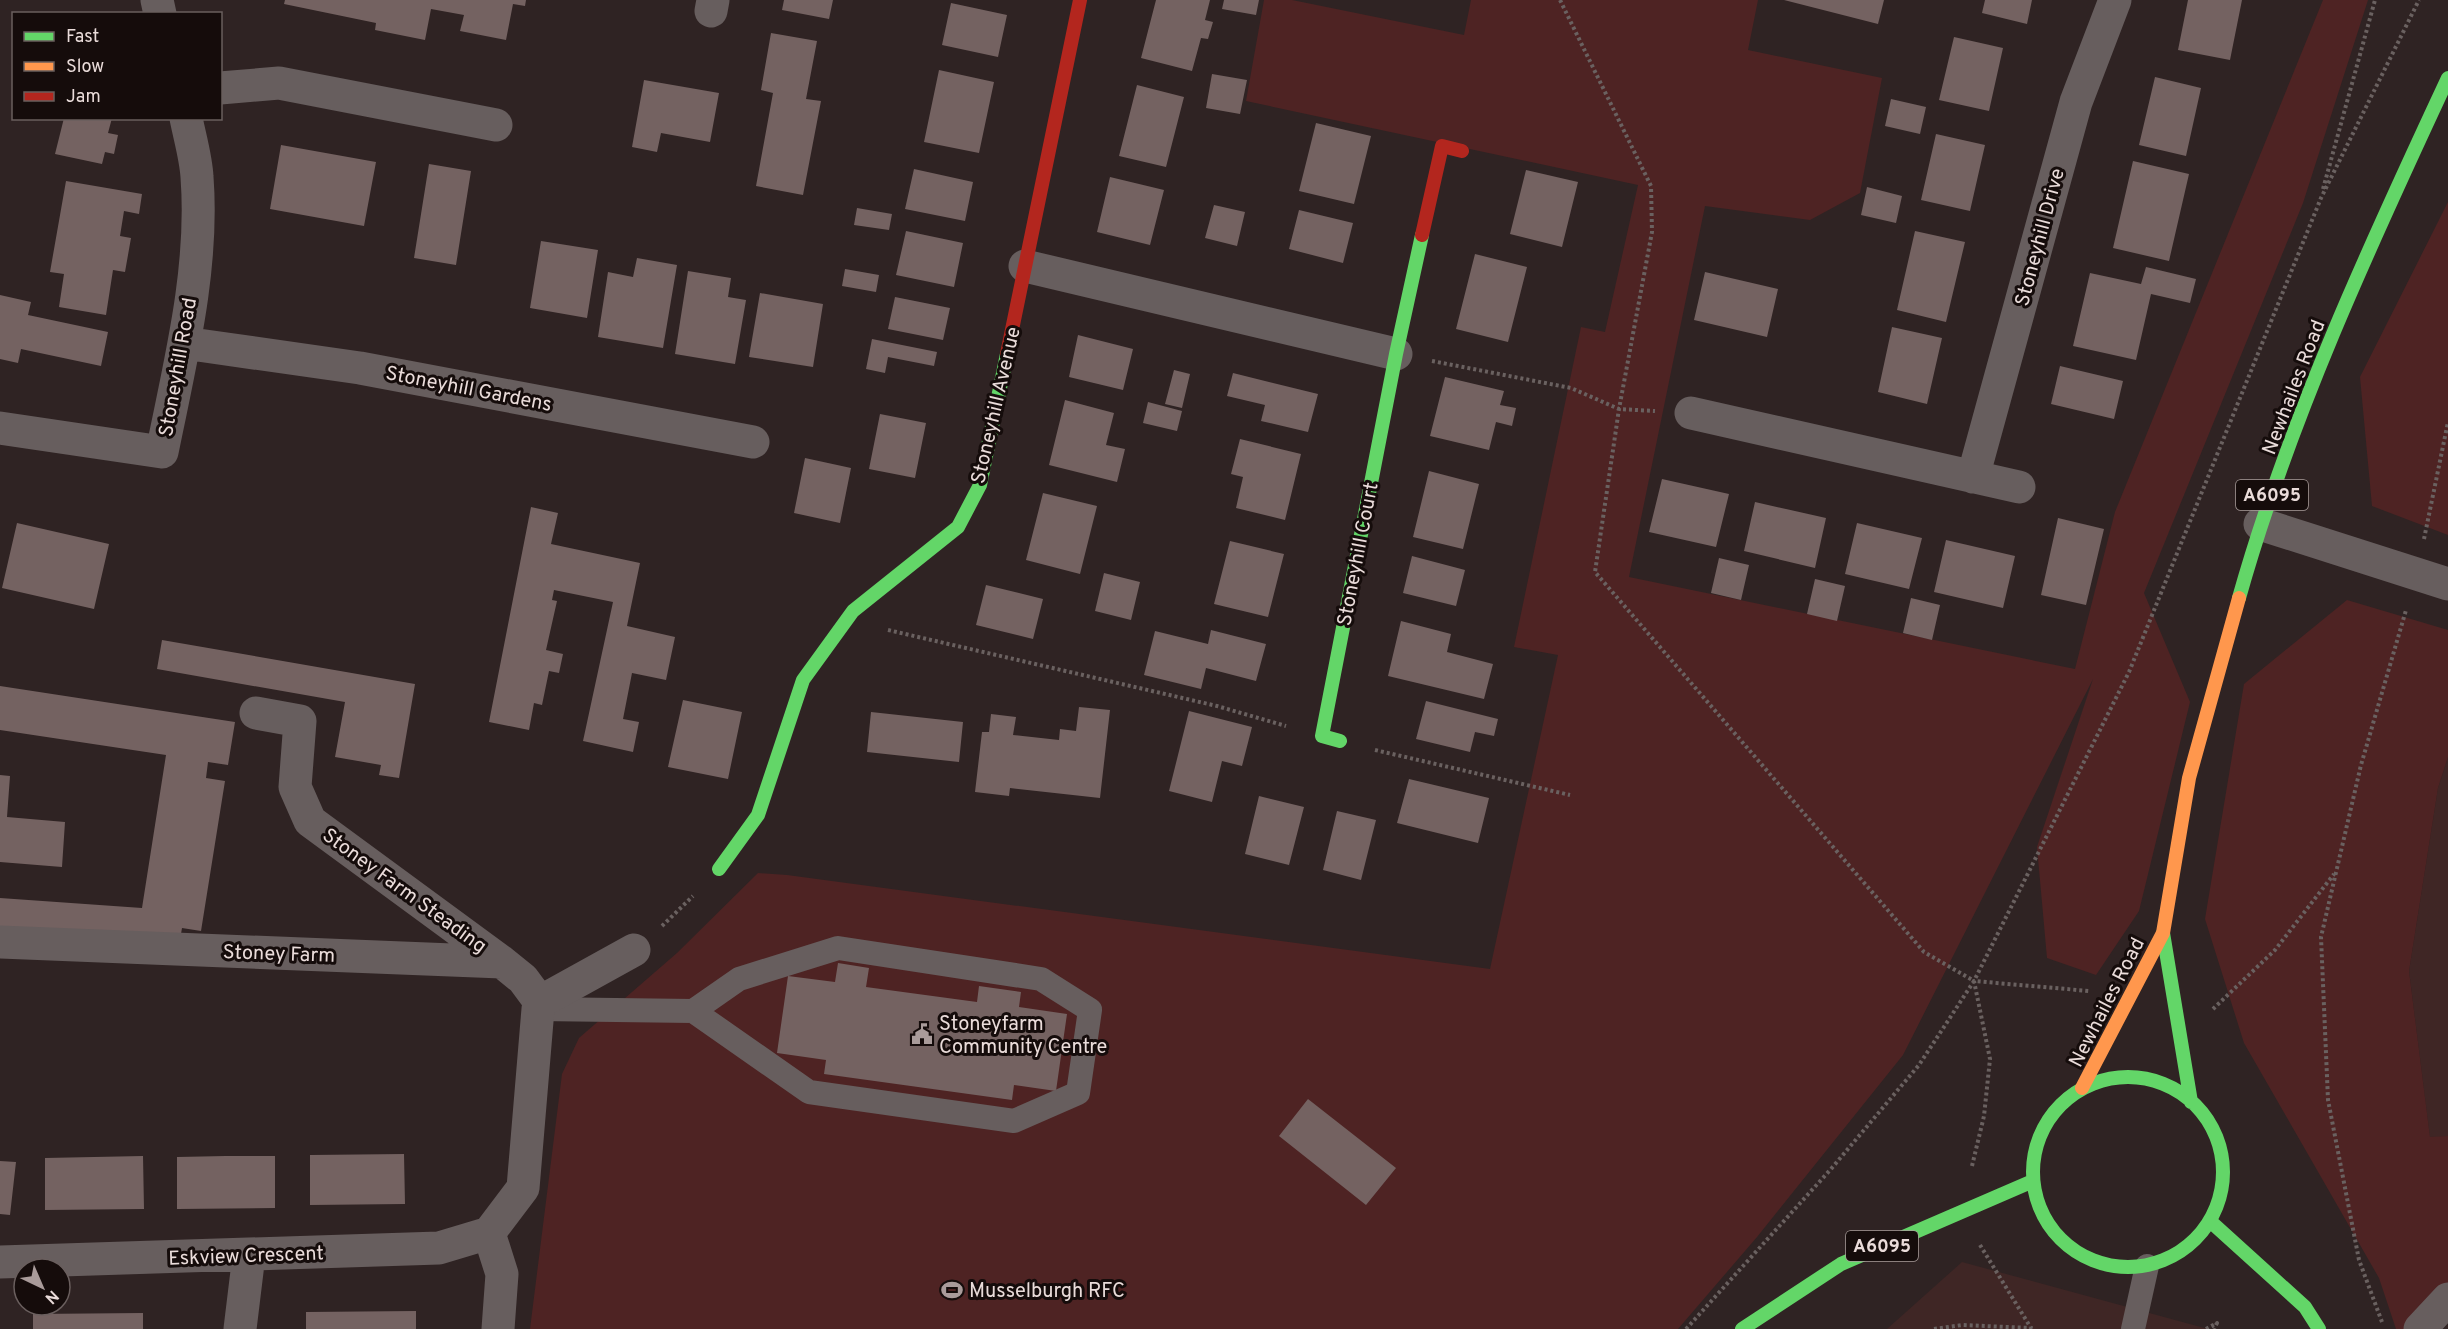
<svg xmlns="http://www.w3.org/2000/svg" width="2448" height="1329" font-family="Overpass,sans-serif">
<rect width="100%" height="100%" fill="#2f2323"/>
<path fill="#3f2625" d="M2448,757V1136L2430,1138L2409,971L2438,788Z
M1962,1262L2208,1329H1887Z"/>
<path fill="#4e2323" d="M1264,0H1292L1464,35L1471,0H1758L1748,50L1882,78L1860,193L1810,220L1705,206L1629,577L2075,669L2115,512L2323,0H2368L2303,203L2144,593L2190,702L2139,911L2096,975L2047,958L2037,847L2093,679L1903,1055L1757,1237L1678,1329H530L562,1074L579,1038L677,953L758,873L787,875L1490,969L1558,655L1514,647L1581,327L1605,332L1638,185L1246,101Z
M2448,202V535L2372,506L2360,377Z
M2347,600L2448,630V757L2438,788L2409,971L2430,1137L2448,1136V1284L2407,1329H2396L2379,1278L2244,1043L2205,919L2244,684Z"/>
<path fill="#746261" d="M285,0H526L525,6L513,4L506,40L460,31L464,15L431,9L425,40L375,30L376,23L284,4Z
M784,0H833L829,19L782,10Z
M1156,0H1210L1205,20L1213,22L1208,39L1201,38L1192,71L1141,58Z
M1224,0H1259L1256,15L1222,9Z
M1784,0H1884L1878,24Z
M1985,0H2032L2027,24L1982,13Z
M2188,0H2242L2230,60L2178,50Z
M951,3L1007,15L998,57L942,45Z
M771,33L817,41L806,99L821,101L803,195L756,186L773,93L761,90Z
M1954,37L2003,48L1989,111L1939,100Z
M939,70L994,82L979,153L924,142Z
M1212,74L1247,80L1240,114L1206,108Z
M2155,77L2201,88L2186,156L2139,145Z
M644,80L719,93L710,142L661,133L657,152L632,147Z
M1137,85L1184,97L1166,167L1119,156Z
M1891,99L1926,107L1920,134L1885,126Z
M64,118H112L108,133L118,135L114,154L105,152L102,164L55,154Z
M1316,123L1371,136L1354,204L1299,191Z
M1936,134L1985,145L1970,211L1921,200Z
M281,145L376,162L364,226L270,209Z
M2133,161L2189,174L2169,261L2113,248Z
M429,164L471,171L456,265L414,258Z
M914,169L973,182L965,221L905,209Z
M1526,170L1578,182L1562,247L1510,234Z
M1110,177L1164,190L1150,245L1097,232Z
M66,181L142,194L139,214L124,211L120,236L131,238L125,272L113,270L106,315L59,307L64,274L50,272Z
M1867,187L1902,196L1896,223L1861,215Z
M1214,205L1245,212L1237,246L1205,238Z
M857,208L892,214L889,230L854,225Z
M1299,210L1353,223L1343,263L1289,249Z
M906,231L963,243L954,287L896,275Z
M1915,231L1965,242L1946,322L1897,310Z
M541,241L598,250L587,318L530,308Z
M1475,254L1527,267L1508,342L1456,329Z
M637,258L677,265L663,348L598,337L608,272L633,277Z
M2146,267L2196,279L2190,303L2151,294L2136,360L2073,346L2090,273L2141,284Z
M845,269L879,275L876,292L842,286Z
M688,271L731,278L728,297L746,300L735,364L675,354Z
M1705,272L1778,289L1767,337L1694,320Z
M760,293L823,304L813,367L749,357Z
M0,295L31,302L28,315L108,332L101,366L21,349L18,363L0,359Z
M895,297L950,308L943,340L888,329Z
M1892,327L1942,338L1927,404L1878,392Z
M1078,335L1133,349L1123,390L1069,377Z
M872,339L937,352L934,366L888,357L885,373L866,369Z
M2060,366L2123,381L2114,419L2051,404Z
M1174,370L1190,374L1182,408L1165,404Z
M1233,373L1318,394L1308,432L1261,421L1265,405L1227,396Z
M1445,377L1504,391L1500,405L1516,408L1512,426L1496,422L1489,450L1430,436Z
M1065,400L1114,413L1106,445L1125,449L1117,482L1049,465Z
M1148,402L1182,411L1177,431L1143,423Z
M880,414L926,423L915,478L869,469Z
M1240,439L1301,454L1285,520L1236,508L1243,477L1231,474Z
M805,458L851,468L840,523L794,513Z
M1429,471L1479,484L1463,549L1413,537Z
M1662,479L1729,494L1716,547L1649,532Z
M1043,493L1097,506L1080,574L1026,560Z
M1755,502L1826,518L1815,568L1744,551Z
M531,507L558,513L551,544L640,563L627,626L675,637L666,680L632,673L623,719L639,722L633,752L583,741L613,602L554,590L552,600L557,601L546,650L563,654L559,673L549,671L542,705L534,703L529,730L489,722Z
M2058,518L2104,529L2086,605L2041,595Z
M17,523L109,544L94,609L2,588Z
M1857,523L1922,538L1909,589L1845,574Z
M1946,540L2015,556L2003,608L1934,592Z
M1230,541L1284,554L1268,617L1214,604Z
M1412,556L1465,570L1456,606L1403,593Z
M1719,558L1749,565L1741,600L1711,593Z
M1104,573L1140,582L1131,620L1095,611Z
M1815,579L1845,586L1837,621L1807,614Z
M986,585L1043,599L1033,639L976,625Z
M1911,598L1940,605L1932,640L1903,633Z
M1401,621L1451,634L1447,652L1493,664L1484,699L1388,676Z
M1211,630L1266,644L1256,681L1206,668L1201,689L1144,675L1155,631L1208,644Z
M162,640L415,684L399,778L379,775L381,765L335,757L345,702L157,669Z
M0,686L235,722L228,765L208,762L206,778L225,781L201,931L182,928L180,940L0,927V898L142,908L166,755L0,730Z
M683,700L742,712L728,779L668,767Z
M1426,701L1498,719L1494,736L1475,732L1470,752L1416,739Z
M1079,707L1110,710L1100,798L1010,788L1009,796L975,792L982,732H989L991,714L1016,717L1013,735L1059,740L1060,729L1076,731Z
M1189,711L1252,727L1242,766L1222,761L1212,802L1169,791Z
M871,712L963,722L959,762L867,752Z
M0,775L10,776L7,817L65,822L62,867L0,862Z
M1409,779L1489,798L1478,843L1397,823Z
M1259,796L1304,807L1289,865L1245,854Z
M1337,811L1376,820L1361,880L1323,870Z
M838,963L869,968L866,987L977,1002L979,986L1021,992L1019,1007L1067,1014L1056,1091L1014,1085L1012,1100L824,1074L826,1060L777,1053L788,976L835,982Z
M1308,1099L1396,1168L1366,1205L1279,1136Z
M404,1154L405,1204L310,1205V1155Z
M143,1156L144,1209L45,1210V1158Z
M226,1156H275V1208L177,1209V1157Z
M0,1161L16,1162L10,1215L0,1214Z
M416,1311V1329H306V1312Z
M143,1313V1329H33V1314Z"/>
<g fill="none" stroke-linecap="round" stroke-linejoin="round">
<path stroke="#6a6160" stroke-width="4" stroke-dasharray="3 3" stroke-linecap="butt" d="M1560,0L1651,186L1652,232L1619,409L1595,572L1924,952L1974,981
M2323,189L2375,0
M1432,361L1571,388L1619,409L1655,411
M2424,539L2448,422
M888,630L1217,706L1286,726
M1375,750L1570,795
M662,926L693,896
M2213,1009L2275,950L2334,874
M1972,1166L1984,1116L1990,1059L1974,981L2089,991
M1980,1245L2031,1328L2034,1329
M2382,1322L2359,1260L2328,1100L2321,937L2361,765L2406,610
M1686,1329L1831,1169L1919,1065L1974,981L2129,672L2321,198L2419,0
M1934,1329L1962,1325L2030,1328
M2206,1329L2217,1323L2214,1329"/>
<path stroke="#675e5e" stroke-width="24" d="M538,1009L693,1011L809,1092L1014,1121L1078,1093L1090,1010L1041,979L838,948L739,979L693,1011
M2133,1329L2147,1266"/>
<path stroke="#675e5e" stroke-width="33" d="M157,0L160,14
M711,11L713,0
M220,88L279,83L496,125
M1025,266L1396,354
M184,343L360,368L753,442
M1691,413L2019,487
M0,428L162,452C180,363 204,269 197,177C196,158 190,138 186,118
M1973,477L2076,102L2115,0
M2260,524L2448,584
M256,713L300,721L295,787L310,821L502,962
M0,942L502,962L523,979L540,1002
M540,1002L634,950
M0,1262L439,1248L489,1233
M240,1329L249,1255
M498,1329L502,1274L489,1233L523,1188L538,1009L540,1002
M2420,1329L2448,1299"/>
<path stroke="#63d668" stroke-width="14" d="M2239,598C2289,420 2370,245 2448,78
M1340,741L1322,736L1396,354L1422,235
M719,869L758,815L803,680L853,611L958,527L980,485L1007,354
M2163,933L2191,1102
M2033 1172a95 95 0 1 1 190 0a95 95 0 1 1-190 0Z
M2210,1221L2305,1307L2319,1329
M1742,1329L1841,1264L2033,1181"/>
<path stroke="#ff974d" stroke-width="14" d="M2082,1088L2163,933L2189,778L2239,598"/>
<path stroke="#b3261e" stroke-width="14" d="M1422,235L1442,146L1462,151
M1007,354L1080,0"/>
</g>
<defs>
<symbol id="civic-bare" viewBox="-9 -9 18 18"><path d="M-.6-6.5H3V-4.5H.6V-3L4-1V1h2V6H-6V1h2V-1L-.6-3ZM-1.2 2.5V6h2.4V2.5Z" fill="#a99b9a" stroke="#150c0b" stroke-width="2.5" paint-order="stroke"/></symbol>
<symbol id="stadium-bare" viewBox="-9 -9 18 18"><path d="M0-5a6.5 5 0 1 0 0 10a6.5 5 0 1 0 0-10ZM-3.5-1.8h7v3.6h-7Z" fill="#a99b9a" stroke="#150c0b" stroke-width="2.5" paint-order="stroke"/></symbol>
</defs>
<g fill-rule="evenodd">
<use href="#civic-bare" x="907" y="1019" width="30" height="30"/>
<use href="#stadium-bare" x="937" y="1275" width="30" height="30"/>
</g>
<g text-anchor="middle" stroke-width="6" stroke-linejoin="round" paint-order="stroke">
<g fill="#150c0b" stroke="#aa9e9c" stroke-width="1.5">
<rect x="2236" y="480" width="72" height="30" rx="4.5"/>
<rect x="1846" y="1231" width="72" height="30" rx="4.5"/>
</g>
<g font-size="18" font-weight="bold" fill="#eadcda">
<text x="2272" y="501">A6095</text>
<text x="1882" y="1252">A6095</text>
</g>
<g font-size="20" fill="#eadcda" stroke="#150c0b">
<text transform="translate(2039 237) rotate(-75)" y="7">Stoneyhill Drive</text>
<text transform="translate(177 367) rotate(-80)" y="7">Stoneyhill Road</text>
<text transform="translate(2293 387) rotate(-69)" y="7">Newhailes Road</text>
<text transform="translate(469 388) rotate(11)" y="7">Stoneyhill Gardens</text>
<text transform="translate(995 405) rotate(-77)" y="7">Stoneyhill Avenue</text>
<text transform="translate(1357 554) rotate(-79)" y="7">Stoneyhill Court</text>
<text transform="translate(405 890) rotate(36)" y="7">Stoney Farm Steading</text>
<text transform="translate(279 953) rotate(2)" y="7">Stoney Farm</text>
<text transform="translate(2106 1002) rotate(-63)" y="7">Newhailes Road</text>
<text transform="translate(246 1255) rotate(-2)" y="7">Eskview Crescent</text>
</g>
<g font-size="20" fill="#eadcda" stroke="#150c0b" text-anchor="start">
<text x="939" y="1030">Stoneyfarm<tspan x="939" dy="23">Community Centre</tspan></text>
<text x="969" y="1297">Musselburgh RFC</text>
</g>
</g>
<rect x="12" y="12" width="210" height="108" fill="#150c0b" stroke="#6a5f5e" stroke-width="1.5"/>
<rect x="24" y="32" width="30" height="9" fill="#63d668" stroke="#6a5f5e" stroke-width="1.5"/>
<text x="66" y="42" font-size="18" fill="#eadcda">Fast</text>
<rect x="24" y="62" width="30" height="9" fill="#ff974d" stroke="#6a5f5e" stroke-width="1.5"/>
<text x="66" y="72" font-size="18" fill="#eadcda">Slow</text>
<rect x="24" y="92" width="30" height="9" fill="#b3261e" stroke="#6a5f5e" stroke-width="1.5"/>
<text x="66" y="102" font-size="18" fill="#eadcda">Jam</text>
<g transform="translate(42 1287) rotate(136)"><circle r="28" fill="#150c0b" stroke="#6a5f5e" stroke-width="1.5"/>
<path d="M0-4.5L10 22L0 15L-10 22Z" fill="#a99b9a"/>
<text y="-9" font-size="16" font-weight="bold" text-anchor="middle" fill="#eadcda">N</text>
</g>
</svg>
